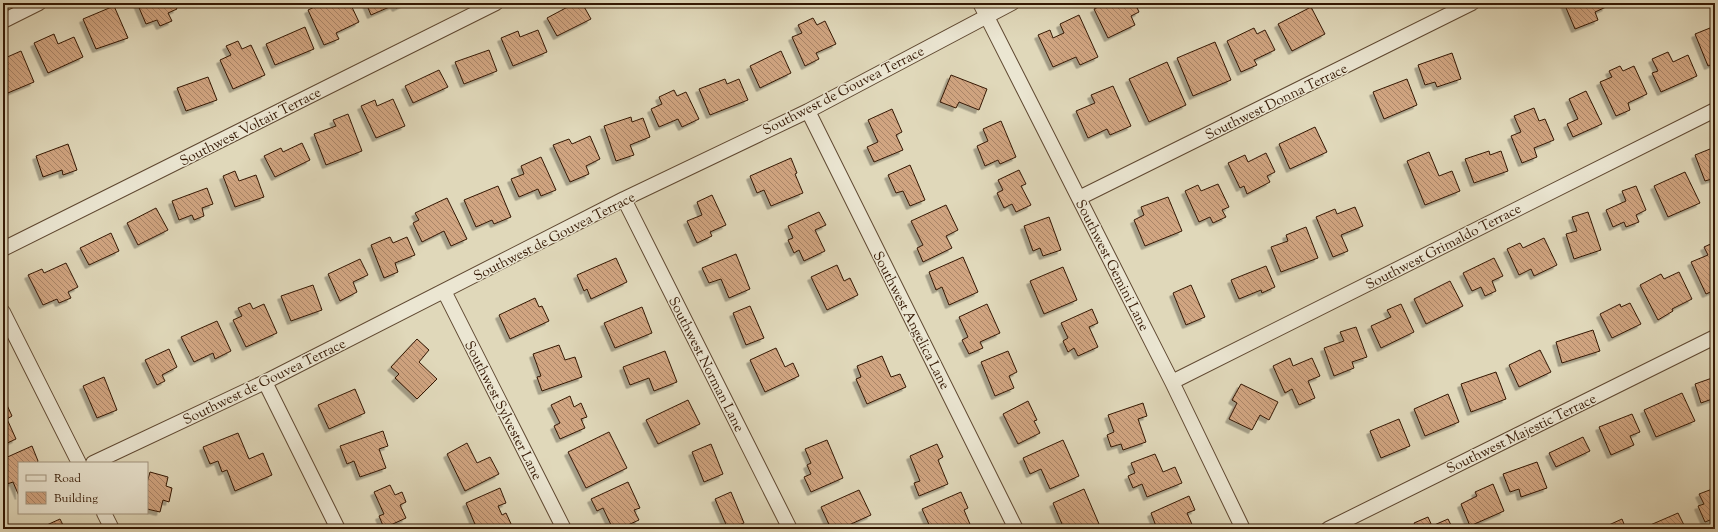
<svg xmlns="http://www.w3.org/2000/svg" width="1718" height="532" font-family="'Sorts Mill Goudy',serif">
<defs>
<pattern id="building-back-hatch" width="6" height="6" patternUnits="userSpaceOnUse"><rect width="6" height="6" fill="#d1a581"/><path d="M-1 5l2 2M0 0l6 6M5-1l2 2" fill="none" stroke="#aa8567"/></pattern>
<filter id="shadow"><feDropShadow dx="-3.5" dy="3.5" stdDeviation="0" flood-color="#0004"/></filter>
</defs>
<rect width="100%" height="100%" fill="#e0d8ba"/>
<filter id="stains"><feTurbulence type="fractalNoise" baseFrequency=".005" numOctaves="4"/><feColorMatrix values="0 0 0 0 .2 0 0 0 0 .09 0 0 0 0 .02 0 0 0 .5 -.17"/></filter>
<radialGradient id="worn" r=".72"><stop offset=".6" stop-color="#630" stop-opacity="0"/><stop offset="1" stop-color="#630" stop-opacity=".3"/></radialGradient>
<path fill="url(#building-back-hatch)" stroke="#341803" filter="url(#shadow)" d="M137,3H174L177,9L168,13L172,21L160,26L157,20L146,24Z
M323,3H350L359,22L336,33L339,39L324,45L308,10Z
M366,3H406L396,8L394,5L371,15Z
M575,3H582L591,19L557,36L547,18Z
M1107,3H1135L1139,12L1131,16L1135,25L1108,38L1094,9Z
M1564,3H1604L1606,7L1595,12L1598,20L1575,29Z
M114,6L128,38L96,49L83,19Z
M1311,7L1325,34L1292,51L1278,24Z
M1079,15L1098,57L1080,65L1076,57L1053,67L1038,35L1050,30L1053,38L1064,33L1060,24Z
M813,18L817,25L825,21L836,44L816,53L819,59L805,66L792,37L802,33L798,25Z
M1715,26V63L1708,66L1695,34Z
M305,27L314,49L275,65L266,44Z
M1254,28L1257,34L1265,30L1275,50L1254,60L1257,65L1241,72L1227,41Z
M538,30L547,52L513,66L501,38L518,31L520,37Z
M54,34L58,44L74,37L83,57L48,73L34,43Z
M238,41L242,49L251,45L265,75L233,89L220,60L231,55L226,46Z
M1215,42L1231,80L1193,96L1177,58Z
M489,50L497,71L464,84L455,62Z
M21,51L34,82L3,95V67L8,65L5,58Z
M781,51L791,73L760,88L750,66Z
M1668,52L1673,62L1688,55L1697,76L1661,92L1652,73L1658,71L1652,59Z
M1452,53L1461,79L1437,87L1435,82L1425,85L1418,65Z
M1167,62L1186,105L1149,122L1129,79Z
M1620,66L1623,71L1634,66L1647,94L1628,103L1630,110L1616,116L1600,82L1612,77L1609,71Z
M439,70L448,87L413,103L405,86Z
M951,75L987,89L979,110L959,102L956,108L940,102Z
M208,77L217,100L186,111L177,88Z
M725,79L727,84L739,79L748,100L710,115L699,89Z
M1407,79L1417,105L1384,119L1373,92Z
M1113,86L1131,126L1110,135L1107,129L1088,138L1076,111L1095,103L1091,95Z
M674,90L677,96L686,92L699,119L682,127L678,119L659,127L651,109L662,104L659,97Z
M1586,91L1602,124L1573,137L1567,124L1578,119L1569,99Z
M393,99L405,126L376,138L361,106L375,100L377,106Z
M1534,108L1539,121L1545,119L1554,140L1534,148L1537,157L1522,163L1511,136L1521,132L1514,116Z
M892,109L902,132L896,135L903,150L874,162L867,147L878,142L868,120Z
M348,114L362,151L326,165L314,134L336,126L333,120Z
M631,117L632,122L643,118L650,137L630,145L634,155L616,161L604,126Z
M1001,121L1016,157L1000,164L998,160L985,166L977,146L988,141L983,129Z
M1315,127L1327,152L1290,169L1279,144Z
M590,136L600,159L586,166L589,174L570,182L553,145L569,139L572,144Z
M302,143L310,160L275,177L264,156L281,148L283,152Z
M68,144L77,170L63,175L62,170L43,177L36,156Z
M1715,147V178L1705,181L1695,155Z
M1489,151L1490,155L1501,151L1508,171L1474,183L1465,159Z
M1429,152L1439,176L1452,171L1460,191L1425,205L1407,161Z
M1266,153L1275,172L1267,176L1270,182L1247,194L1244,186L1240,188L1228,163L1245,155L1248,162Z
M541,157L556,190L541,196L538,189L519,197L511,179L524,174L521,166Z
M791,158L797,173L795,174L803,193L771,206L764,190L757,193L750,176Z
M910,165L925,200L910,206L903,191L896,193L888,175Z
M1019,170L1026,184L1021,186L1031,205L1016,212L1012,204L1004,208L997,193L1003,190L998,180Z
M235,171L239,181L256,175L264,197L235,207L223,176Z
M1685,172L1700,203L1668,217L1654,186Z
M1218,184L1229,207L1222,210L1226,217L1213,223L1210,217L1199,222L1185,191L1198,185L1201,191Z
M498,186L511,217L494,224L492,220L476,227L464,200Z
M1636,186L1646,210L1636,215L1639,222L1626,227L1624,222L1613,227L1606,210L1626,201L1622,191Z
M207,188L213,204L202,208L204,216L194,220L192,215L179,220L172,201Z
M712,195L726,225L710,232L712,236L697,243L687,221L702,215L697,202Z
M1168,197L1182,231L1145,246L1134,220L1144,215L1141,207Z
M447,198L467,239L451,246L444,231L422,242L413,223L419,220L415,213Z
M946,205L958,230L946,236L952,248L923,262L917,248L923,245L911,221Z
M1355,207L1363,226L1341,235L1348,251L1333,257L1316,217L1335,209L1337,214Z
M156,208L168,230L138,245L127,223Z
M819,212L826,225L815,230L825,251L804,261L799,250L794,253L788,240L793,238L788,226Z
M1588,212L1601,250L1574,259L1566,234L1577,231L1572,217Z
M1049,217L1061,250L1043,256L1040,248L1033,251L1024,226Z
M1306,227L1318,258L1281,272L1271,247L1288,241L1286,235Z
M111,233L119,251L89,265L80,248Z
M390,237L393,243L407,237L415,255L395,263L398,272L384,278L371,245Z
M1544,238L1557,265L1534,276L1531,269L1519,275L1507,249L1520,243L1523,248Z
M1715,242V290L1706,294L1691,262L1708,255L1704,247Z
M736,254L750,289L729,298L721,279L709,283L702,268Z
M963,257L978,292L949,305L942,287L936,290L929,272Z
M616,258L627,282L591,299L587,289L584,291L577,275Z
M1494,258L1503,276L1492,281L1496,291L1485,296L1481,287L1472,291L1463,273Z
M360,259L368,275L353,282L357,292L340,301L328,274Z
M66,263L78,287L68,292L71,298L59,303L57,299L43,305L28,275L42,269L44,273Z
M837,265L844,281L850,278L858,295L827,310L811,277Z
M1266,266L1275,287L1262,293L1261,290L1239,299L1231,280Z
M1063,267L1077,300L1044,314L1030,281Z
M1679,272L1692,299L1672,309L1673,311L1658,320L1640,285L1661,274L1664,279Z
M1450,281L1463,306L1426,324L1414,299Z
M313,285L322,310L291,321L281,296Z
M1191,285L1205,317L1186,325L1173,293Z
M535,298L539,307L542,306L549,321L510,339L499,315Z
M250,303L253,309L264,304L277,333L246,347L233,320L242,316L238,308Z
M1630,303L1641,324L1612,338L1600,314L1620,304L1621,307Z
M987,304L1000,333L980,342L983,348L969,354L962,340L968,337L959,317Z
M1401,304L1414,332L1381,348L1371,326L1391,317L1387,310Z
M750,306L764,338L746,345L733,313Z
M642,307L652,333L615,348L604,323Z
M1092,309L1098,323L1089,327L1098,347L1078,356L1074,348L1068,352L1063,341L1068,338L1061,323Z
M217,321L231,351L215,359L213,353L194,362L181,337Z
M1356,327L1367,357L1352,362L1354,368L1334,376L1324,348L1344,341L1340,332Z
M1593,330L1600,351L1562,363L1556,342Z
M417,339L429,350L419,362L437,379L417,399L395,378L399,374L391,367Z
M559,345L565,360L575,357L582,377L542,391L537,377L541,376L533,354Z
M776,348L785,367L793,363L799,376L765,392L750,360Z
M169,349L177,367L162,375L165,381L157,385L145,360Z
M1540,350L1551,372L1519,387L1509,365Z
M665,351L677,382L654,391L649,378L630,385L623,367Z
M1008,351L1017,372L1009,376L1014,388L995,396L981,362Z
M882,356L891,377L900,374L906,387L867,404L856,379L861,377L857,366Z
M1290,358L1293,366L1312,358L1320,376L1308,381L1315,398L1299,405L1292,389L1285,393L1273,366Z
M1496,372L1506,399L1471,412L1461,384Z
M104,377L117,410L97,418L83,386Z
M1715,377V398L1701,403L1695,384Z
M1241,384L1278,402L1269,420L1260,415L1252,430L1229,419L1237,403L1232,400Z
M355,389L365,413L329,429L318,405Z
M1682,393L1695,421L1656,437L1644,410Z
M1448,394L1459,422L1425,436L1414,409Z
M570,396L574,407L581,403L587,417L581,419L585,428L560,439L554,426L560,423L551,405Z
M688,400L700,424L658,444L646,420Z
M1028,401L1037,420L1034,421L1040,433L1018,444L1003,414Z
M6,403L12,416L7,419L16,439L3,445V405Z
M1143,403L1147,416L1138,419L1146,442L1123,450L1121,444L1111,447L1107,435L1114,432L1108,415Z
M1632,414L1640,432L1630,436L1634,445L1611,455L1599,427Z
M1399,419L1410,446L1381,458L1370,431Z
M383,431L388,446L379,449L386,468L360,477L354,461L347,464L340,446Z
M609,432L627,468L586,488L568,452Z
M238,433L249,459L263,453L272,475L235,491L227,470L222,472L218,461L210,464L203,447Z
M1583,437L1590,451L1556,467L1549,453Z
M827,440L843,478L811,492L804,477L811,474L807,465L811,463L805,449Z
M1063,440L1079,476L1050,489L1041,469L1030,474L1023,458Z
M467,443L477,463L490,457L499,474L465,491L447,454Z
M711,444L723,474L704,482L692,452Z
M937,444L943,457L938,460L948,484L919,496L914,483L920,481L910,456Z
M32,446L38,461L37,463H19V496L13,482L7,484L3,475V459Z
M1155,454L1163,472L1175,467L1182,483L1147,497L1142,484L1133,488L1128,476L1135,473L1131,463Z
M1537,462L1547,488L1521,497L1519,489L1510,492L1503,474Z
M150,472L168,477L166,486L172,488L169,502L163,500L160,512L147,509V483Z
M628,482L640,508L634,510L639,520L619,529H613L603,508L597,511L591,499Z
M1493,484L1504,511L1470,526L1461,504L1477,496L1475,492Z
M390,485L395,495L402,492L406,502L400,505L406,518L384,528L379,516L384,514L374,492Z
M500,488L506,503L498,506L502,515L506,513L512,526L505,529H477L466,503Z
M1715,488V518L1705,522L1698,506L1704,504L1699,494Z
M1084,489L1099,524L1088,529H1057L1056,527L1062,524L1053,503Z
M859,490L871,515L840,529H831L821,507Z
M731,492L744,523L728,529L715,499Z
M961,492L968,508L964,510L972,529H931L922,509Z
M1189,496L1195,510L1187,513L1194,529H1155L1154,527L1156,526L1151,513Z
M1678,513L1686,529H1650L1648,526Z
M1428,517L1432,526L1448,519L1453,529H1417L1414,523Z
M60,519L65,529H38Z
M1622,519L1626,529H1600Z"/>
<g fill="none" stroke-linecap="round" stroke-linejoin="round">
<defs>
<path id="minor" d="M980,3L1172,382L1243,529
M3,21L39,3
M808,111L1016,529
M1079,198L1472,3
M624,199L790,529
M3,249L496,3
M444,291L564,529
M3,312L79,463
M265,382L338,529
M1172,382L1715,110
M93,463L265,382L624,199L808,111L1012,3
M104,513L112,529
M1328,529L1715,337"/>
</defs>
<use href="#minor" stroke="#5f4831" stroke-width="16"/>
<use href="#minor" stroke="#ebe6d2" stroke-width="14"/>
</g>
<g text-anchor="middle" stroke-width="3" stroke-linejoin="round" paint-order="stroke">
<g font-size="14" fill="#341803" stroke="#ebe6d2">
<text transform="translate(843 90) rotate(-27)" y="5">Southwest de Gouvea Terrace</text>
<text transform="translate(1276 101) rotate(-26)" y="5">Southwest Donna Terrace</text>
<text transform="translate(250 126) rotate(-27)" y="5">Southwest Voltair Terrace</text>
<text transform="translate(554 236) rotate(-27)" y="5">Southwest de Gouvea Terrace</text>
<text transform="translate(1443 246) rotate(-27)" y="5">Southwest Grimaldo Terrace</text>
<text transform="translate(1113 265) rotate(63)" y="5">Southwest Gemini Lane</text>
<text transform="translate(912 320) rotate(63)" y="5">Southwest Angelica Lane</text>
<text transform="translate(707 364) rotate(63)" y="5">Southwest Norman Lane</text>
<text transform="translate(264 381) rotate(-26)" y="5">Southwest de Gouvea Terrace</text>
<text transform="translate(504 410) rotate(63)" y="5">Southwest Sylvester Lane</text>
<text transform="translate(1521 433) rotate(-26)" y="5">Southwest Majestic Terrace</text>
</g>
</g>
<rect width="1718" height="532" fill="none" stroke="#e0d8ba" stroke-width="16"/>
<rect x="4" y="4" width="1710" height="524" fill="none" stroke="#341803" stroke-width="2"/>
<rect x="8" y="8" width="1702" height="516" fill="none" stroke="#341803"/>
<rect x="18" y="462" width="130" height="52" fill="#ebe6d2" stroke="#a2947f"/>
<rect x="26" y="475" width="20" height="6" fill="#ebe6d2" stroke="#a2947f"/>
<text x="54" y="482" font-size="12" fill="#341803">Road</text>
<rect x="26" y="492" width="20" height="12" fill="url(#building-back-hatch)" stroke="#a2947f"/>
<text x="54" y="502" font-size="12" fill="#341803">Building</text>
<rect width="100%" height="100%" filter="url(#stains)"/>
<rect width="100%" height="100%" fill="url(#worn)"/>
</svg>
